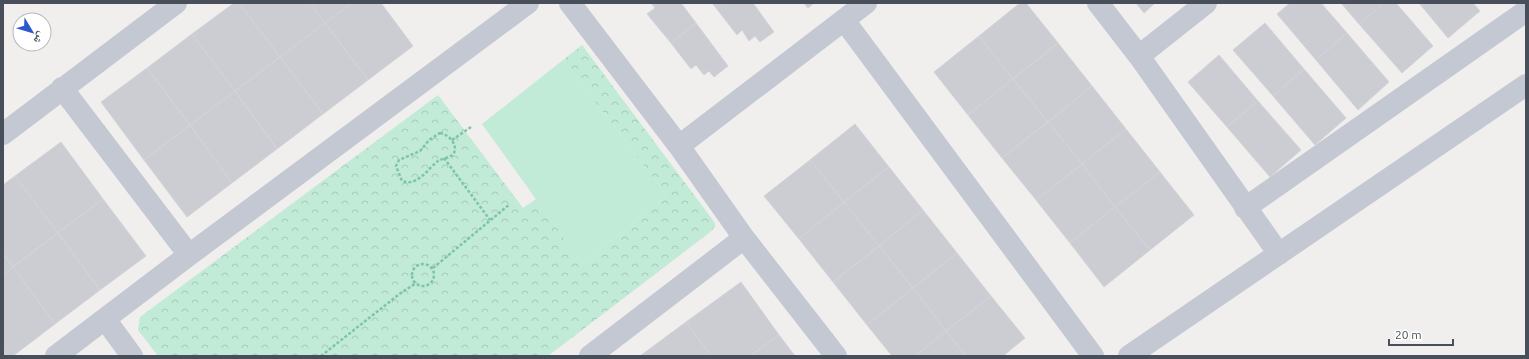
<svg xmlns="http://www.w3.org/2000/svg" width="1529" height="359" font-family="Ubuntu,'Noto Naskh Arabic',sans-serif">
<defs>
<pattern id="park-crowns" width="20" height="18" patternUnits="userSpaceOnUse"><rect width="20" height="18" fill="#c1ead7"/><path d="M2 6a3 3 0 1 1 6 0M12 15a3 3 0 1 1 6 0" fill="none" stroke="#a7cabb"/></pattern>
</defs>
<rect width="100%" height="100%" fill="#f0efee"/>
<path fill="#c1ead7" d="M563,60L667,196L582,263L482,124Z"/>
<path fill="url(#park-crowns)" d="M582,45L715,223V227L709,233L548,356H158L138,330L140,317L438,95L523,208L536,199L582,263L667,196L563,60Z"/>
<path fill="#cccdd2" stroke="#d3d4d9" d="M234,3H239L280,57L235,91L192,34Z
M239,3H310L325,23L280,57Z
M310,3H352L325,23Z
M352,3H381L413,46L368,80L325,23Z
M651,3H681L696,23L671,43L647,14L655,8Z
M712,3H723L716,8Z
M723,3H753L774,32L760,42L755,36L749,41L742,30L737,35L716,8Z
M804,3H814L808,8Z
M1020,3H1026L1058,43L1013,79L979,36Z
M1136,3H1155L1144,13Z
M1290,3H1321L1347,33L1316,60L1277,14Z
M1341,3H1384L1359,24Z
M1384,3H1396L1433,46L1402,73L1359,24Z
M1419,3H1473L1480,11L1448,38Z
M325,23L368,80L323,114L280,57Z
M696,23L728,66L714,77L709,71L704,75L696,65L691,69L671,43Z
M1265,23L1304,69L1273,96L1233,50Z
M1347,33L1389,82L1358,110L1316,60Z
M192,34L235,91L190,125L147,68Z
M979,36L1013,79L968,115L934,72Z
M1058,43L1092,86L1048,122L1013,79Z
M1219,55L1258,101L1227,127L1188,82Z
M280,57L323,114L277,149L235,91Z
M147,68L190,125L144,160L101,102Z
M1304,69L1346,118L1315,145L1273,96Z
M1013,79L1048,122L1002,158L968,115Z
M1092,86L1126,129L1082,164L1048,122Z
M235,91L277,149L232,183L190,125Z
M1258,101L1301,150L1270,177L1227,127Z
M1048,122L1082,164L1036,200L1002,158Z
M855,124L889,167L844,202L810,160Z
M190,125L232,183L187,217L144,160Z
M1126,129L1160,172L1115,207L1082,164Z
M61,142L103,199L58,233L15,176Z
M810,160L844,202L799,239L764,196Z
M1082,164L1115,207L1070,243L1036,200Z
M889,167L923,210L879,246L844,202Z
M1160,172L1194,215L1150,250L1115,207Z
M15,176L58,233L13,267L3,254V185Z
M103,199L146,256L100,290L58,233Z
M844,202L879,246L833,282L799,239Z
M1115,207L1150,250L1104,287L1070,243Z
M923,210L957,253L913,288L879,246Z
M58,233L100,290L55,324L13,267Z
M879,246L913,288L867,325L833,282Z
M957,253L991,296L946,331L913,288Z
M3,254L13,267L3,275Z
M13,267L55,324L13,356H9L3,349V275Z
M741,282L779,335L750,356H711L686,322Z
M913,288L946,331L915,356H892L867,325Z
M991,296L1025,338L1003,356H966L946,331Z
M686,322L711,356H640Z
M946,331L966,356H915Z
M779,335L795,356H750Z
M3,349L9,356H3Z"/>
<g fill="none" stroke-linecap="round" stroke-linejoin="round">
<path stroke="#7cc5ac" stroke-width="2.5" stroke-dasharray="3 2" stroke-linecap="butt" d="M440,133C448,134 458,144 454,153C451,158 443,158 438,161C427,169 418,187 402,181L396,166L399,160L420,151L429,140Z
M452,140L471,127
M444,158L490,220
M412 275a11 11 0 1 1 22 0a11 11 0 1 1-22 0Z
M433,268L510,204
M321,356L402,292L415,284"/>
<path stroke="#c3c8d2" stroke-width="22" d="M570,3L679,146L744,238L836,356
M1098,3L1139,56L1279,254
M844,20L1093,356
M1139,56L1206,3
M62,88L189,255
M3,134L176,3
M679,146L866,3
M1245,208L1526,11
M105,319L132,356
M56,356L189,255L528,3
M590,356L744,238
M1129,356L1526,85"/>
</g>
<rect width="1529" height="359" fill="none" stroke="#484f5a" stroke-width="8"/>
<g transform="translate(32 32) rotate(128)"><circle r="19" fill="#ffffff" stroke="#b6b9bd"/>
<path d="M0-3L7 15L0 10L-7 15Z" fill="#2b58ce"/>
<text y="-6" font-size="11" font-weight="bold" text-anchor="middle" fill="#484f5a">ش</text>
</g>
<path d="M1389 339v6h64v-6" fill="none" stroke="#484f5a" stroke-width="2"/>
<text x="1395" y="339" font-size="12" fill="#484f5a" stroke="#ffffff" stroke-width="3" paint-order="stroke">20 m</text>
</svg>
